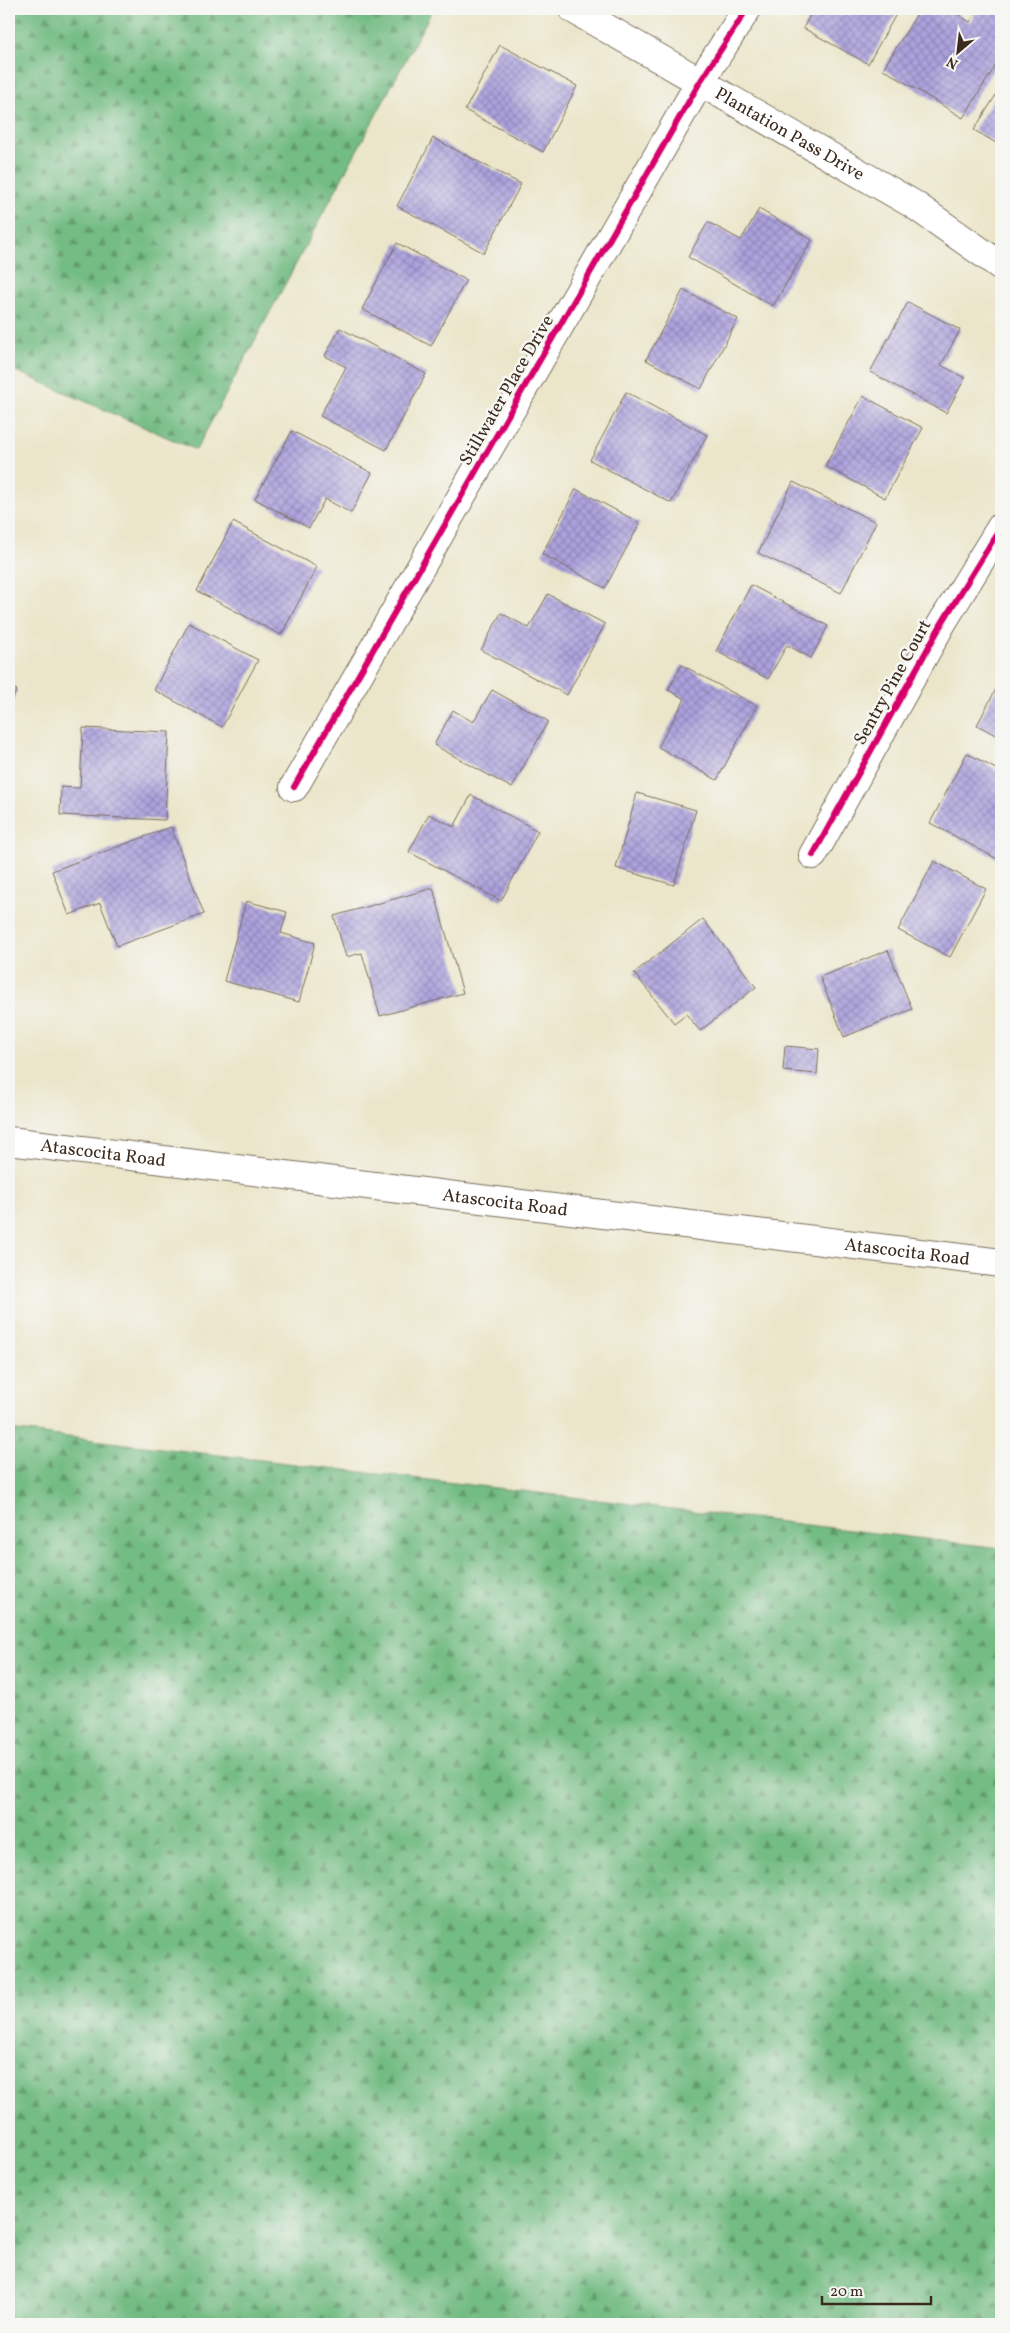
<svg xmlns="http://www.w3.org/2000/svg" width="1010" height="2333" font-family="Vollkorn,serif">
<defs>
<pattern id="forest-firs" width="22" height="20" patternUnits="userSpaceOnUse" patternTransform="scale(1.25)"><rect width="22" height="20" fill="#73bc83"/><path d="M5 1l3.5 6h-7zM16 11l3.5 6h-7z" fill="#60996b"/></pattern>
<pattern id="building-cross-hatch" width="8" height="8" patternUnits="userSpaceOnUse" patternTransform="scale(1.25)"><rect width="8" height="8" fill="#aca2de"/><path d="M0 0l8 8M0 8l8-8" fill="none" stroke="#8d84b3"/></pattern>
</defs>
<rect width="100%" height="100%" fill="#f6f6f2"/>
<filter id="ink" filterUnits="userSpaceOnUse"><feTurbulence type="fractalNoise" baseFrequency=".02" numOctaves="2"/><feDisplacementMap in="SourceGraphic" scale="10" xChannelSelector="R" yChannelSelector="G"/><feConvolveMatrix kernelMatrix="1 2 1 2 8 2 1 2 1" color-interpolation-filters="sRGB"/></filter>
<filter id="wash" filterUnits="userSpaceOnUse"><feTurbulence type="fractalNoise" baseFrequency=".0096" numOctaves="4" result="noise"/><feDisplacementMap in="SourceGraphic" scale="20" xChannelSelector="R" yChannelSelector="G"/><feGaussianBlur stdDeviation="1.12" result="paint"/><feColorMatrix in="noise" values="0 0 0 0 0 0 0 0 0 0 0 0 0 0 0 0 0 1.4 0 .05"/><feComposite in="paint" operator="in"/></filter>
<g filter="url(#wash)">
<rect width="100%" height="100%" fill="#ebe6ca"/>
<path fill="url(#forest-firs)" stroke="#577350" d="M9,9H433L196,450L9,368Z
M9,1430L1001,1548V2324H9Z"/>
<g id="blocks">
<path fill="url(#building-cross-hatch)" d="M814,9H899L868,64L803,28Z
M920,9H950L970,22L978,9H1001V57L963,118L883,69Z
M500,45L577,86L543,152L465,110Z
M1001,87V146L974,130Z
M433,138L521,184L484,253L397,206Z
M759,209L812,240L773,306L688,257L708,222L741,240Z
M397,243L466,280L431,346L362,309Z
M683,290L738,319L701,389L646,360Z
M908,302L960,330L941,365L965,378L946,413L870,372Z
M340,328L426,374L386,450L320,416L346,367L325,356Z
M626,392L707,435L671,503L590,460Z
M863,396L923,428L885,498L825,466Z
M292,431L372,473L351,513L325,499L309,528L255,499Z
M793,482L876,522L841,593L758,553Z
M576,489L640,523L605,588L542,554Z
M233,522L317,567L281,635L197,591Z
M751,585L828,626L811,658L787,645L768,679L716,651Z
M548,594L605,624L567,695L481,650L501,613L529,628Z
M189,623L258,660L222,727L154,690Z
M682,665L757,706L717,780L658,747L685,699L668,690Z
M9,686L17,690L9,706Z
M996,689L1001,691V738L977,725Z
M492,690L548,721L512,788L434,745L453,710L473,722Z
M83,728L169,732L165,820L60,815L61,787L80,788Z
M967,753L1001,772V861L930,823Z
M637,793L696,810L674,885L616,868Z
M471,795L538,831L501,901L409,852L429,814L454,827Z
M171,827L204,914L117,946L100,903L69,915L52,871Z
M934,861L986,889L950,957L898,930Z
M433,888L463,993L380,1016L362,953L346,957L334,916Z
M246,901L287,912L281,933L315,943L299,1002L224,981Z
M703,919L756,987L700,1031L686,1014L674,1023L634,973Z
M888,950L912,1009L844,1037L820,977Z
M785,1046L819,1049L817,1074L783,1071Z"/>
</g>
</g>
<g filter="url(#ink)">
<use href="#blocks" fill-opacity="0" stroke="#796c5a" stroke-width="1"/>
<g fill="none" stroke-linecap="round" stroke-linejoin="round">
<defs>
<g id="street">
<path id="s1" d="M573,9L913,204L1001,266"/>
<path d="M294,787L700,82L747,9"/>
<path d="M813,855L942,623L1001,527"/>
</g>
<g id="secondary">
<path id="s2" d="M9,1141L1001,1263"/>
</g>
</defs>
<use href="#street" stroke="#796c5a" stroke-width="30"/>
<use href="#secondary" stroke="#796c5a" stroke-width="30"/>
<use href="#street" stroke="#fff" stroke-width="28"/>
<use href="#secondary" stroke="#fff" stroke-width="28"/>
<defs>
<path id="cycleway" d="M294,787L700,82L747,9
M813,855L942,623L1001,527"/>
</defs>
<use href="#cycleway" stroke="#f6f6f2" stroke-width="9"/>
<use href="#cycleway" stroke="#d6006c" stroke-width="6"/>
</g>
</g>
<g text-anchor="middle" stroke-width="5" stroke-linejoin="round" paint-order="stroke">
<g font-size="18" fill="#3b2a1e" stroke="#f6f6f2">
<text dy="6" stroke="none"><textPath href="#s1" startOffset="250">Plantation Pass Drive</textPath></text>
<text transform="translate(506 390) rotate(-60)" y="6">Stillwater Place Drive</text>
<text transform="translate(892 682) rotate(-61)" y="6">Sentry Pine Court</text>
<text dy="6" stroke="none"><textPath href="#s2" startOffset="95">Atascocita Road</textPath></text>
<text dy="6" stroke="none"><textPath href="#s2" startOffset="500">Atascocita Road</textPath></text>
<text dy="6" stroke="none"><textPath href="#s2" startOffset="905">Atascocita Road</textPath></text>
</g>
</g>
<rect width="1010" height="2333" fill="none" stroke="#f6f6f2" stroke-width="30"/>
<g transform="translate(958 52) rotate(208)" stroke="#f6f6f2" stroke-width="4" paint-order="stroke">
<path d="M0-4L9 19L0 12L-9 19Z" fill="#3b2a1e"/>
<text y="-8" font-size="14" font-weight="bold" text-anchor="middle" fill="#3b2a1e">N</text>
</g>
<path d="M822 2296v8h109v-8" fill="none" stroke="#3b2a1e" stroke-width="2.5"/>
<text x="830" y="2296" font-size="15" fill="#3b2a1e" stroke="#f6f6f2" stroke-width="4" paint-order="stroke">20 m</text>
</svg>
